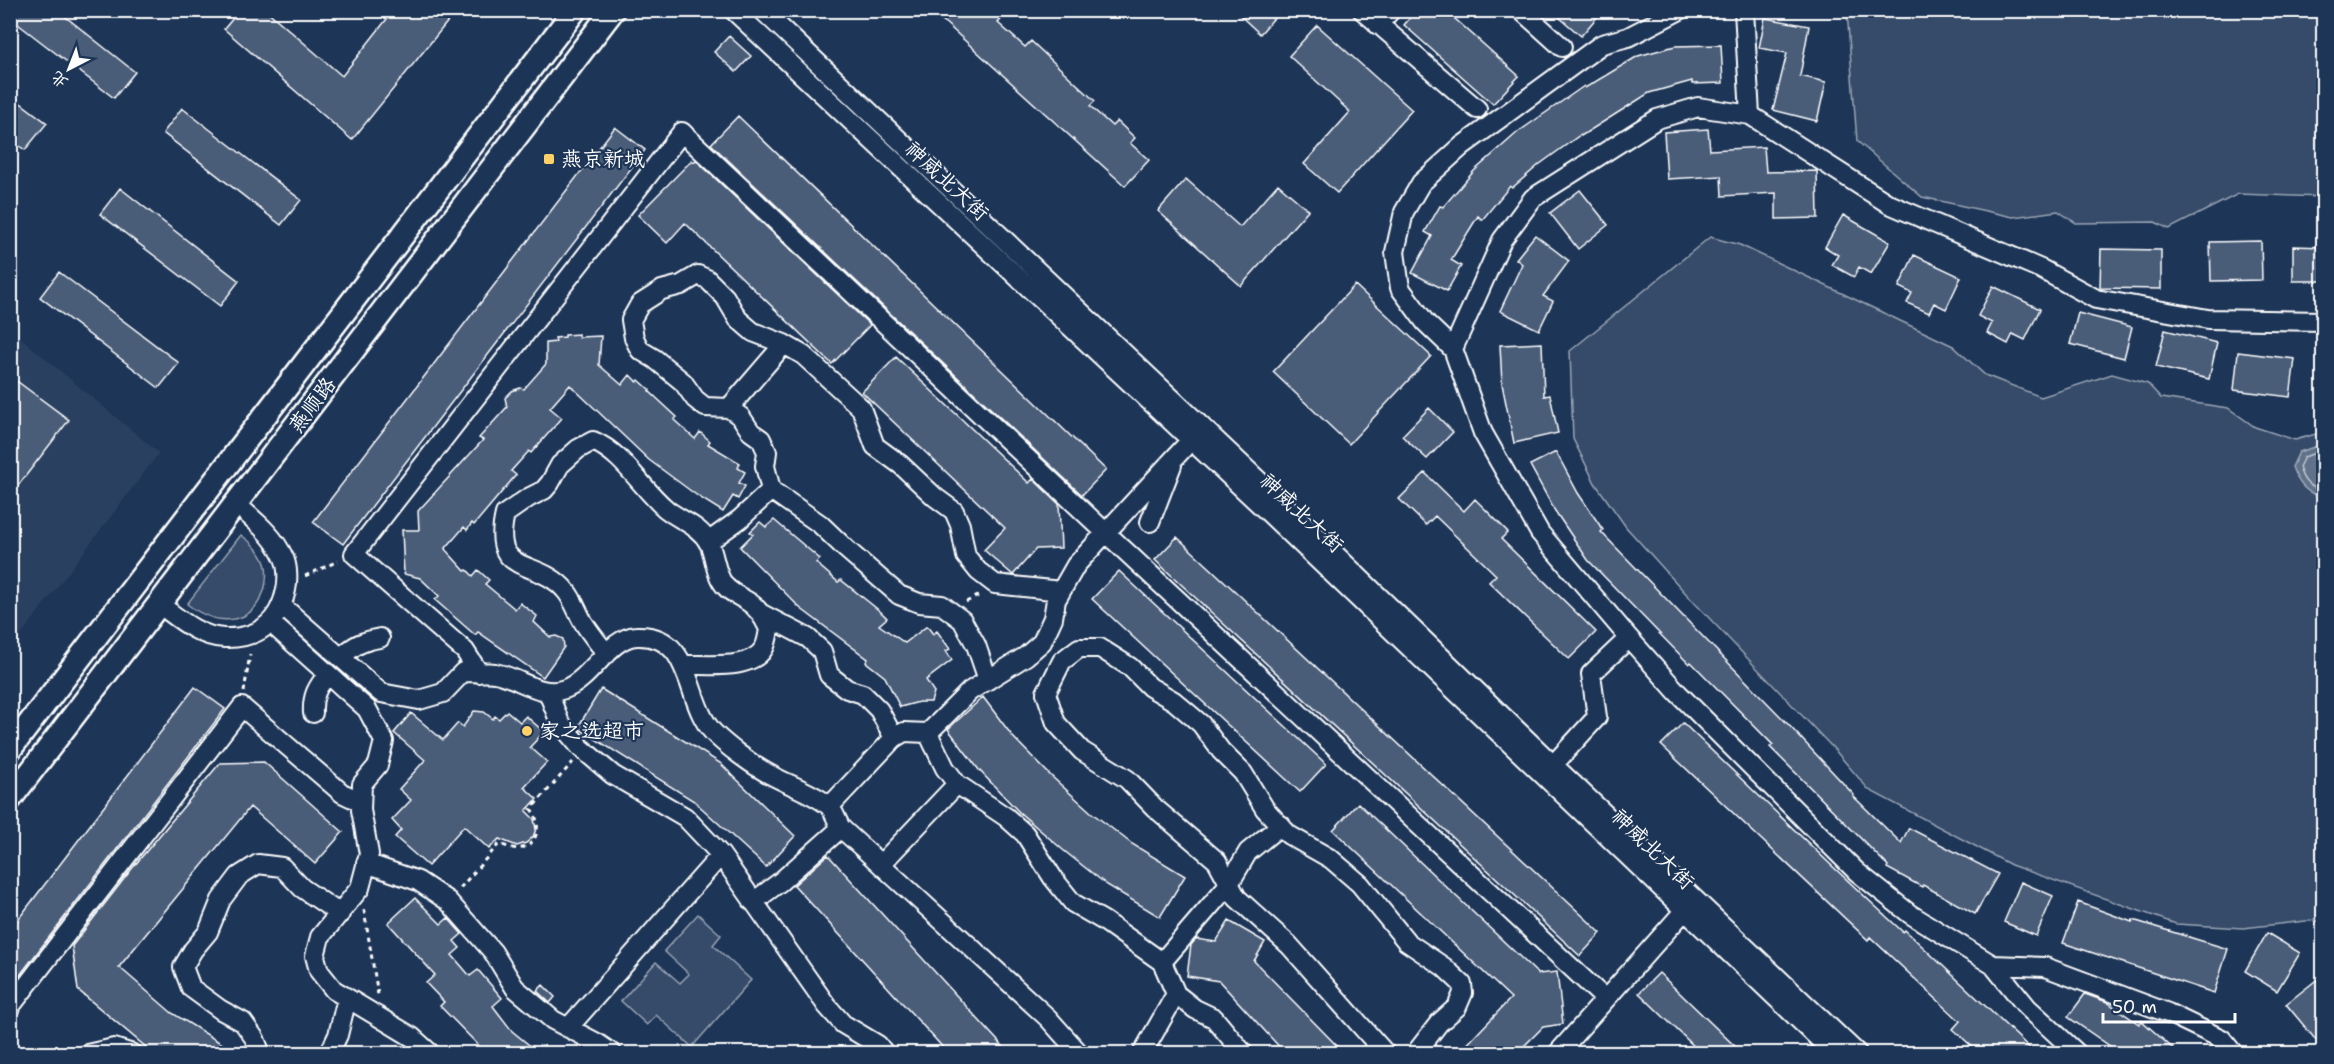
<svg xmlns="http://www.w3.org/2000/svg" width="2334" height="1064" font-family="'Shantell Sans','LXGW WenKai TC',sans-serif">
<rect width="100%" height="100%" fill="#1d3557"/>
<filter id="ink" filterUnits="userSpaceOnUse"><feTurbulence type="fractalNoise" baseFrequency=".0167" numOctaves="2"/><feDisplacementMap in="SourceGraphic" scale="12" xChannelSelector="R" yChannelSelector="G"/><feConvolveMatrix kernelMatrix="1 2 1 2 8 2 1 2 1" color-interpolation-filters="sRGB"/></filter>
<g filter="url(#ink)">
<path fill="#2a4161" d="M11,330L159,453L11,648Z"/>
<path fill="#364b69" stroke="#9aa5b4" stroke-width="1.5" d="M1847,11H2323V197L2238,194L2169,229L2155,222L2076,223L2058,211L2013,217L1922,197L1857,141Z
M1710,237L1740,245L1953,346L1985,375L2041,397L2112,374L2148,384L2161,398L2228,408L2255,427L2295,440L2323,432V924L2315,920L2243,928L2176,924L2011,865L1869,790L1833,748L1690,598L1626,527L1595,483L1573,439L1570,351Z
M241,535C251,542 261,552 265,563C268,571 266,584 264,591C250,629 214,625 187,604Z
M698,914L721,935L713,945L751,980L692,1047L656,1015L647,1025L621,1001L656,962L680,983L689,974L664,951Z"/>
<path fill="#617289" stroke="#a0aab8" stroke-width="1.5" d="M2323,444H2324L2323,498C2305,492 2299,485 2292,467L2299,452Z"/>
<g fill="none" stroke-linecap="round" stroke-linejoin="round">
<path stroke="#c0c7d0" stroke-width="1.5" d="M2324,450L2304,457L2299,467C2303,482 2309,487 2324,492"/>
</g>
<path fill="#4a5d79" stroke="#fff" stroke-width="1.5" d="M10,10H57L135,72L114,98L10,18Z
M240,10H266L342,76L394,10H457L352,140L224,29Z
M948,10H996L1003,17L998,23L1025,47L1031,41L1095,101L1090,106L1112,126L1117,121L1135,138L1130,143L1149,160L1125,186L941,19Z
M1234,10H1281L1260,34Z
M1417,10H1445L1519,76L1493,104L1404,25Z
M1551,10H1603L1581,36Z
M1765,18L1809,26L1800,76L1826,82L1817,121L1773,110L1787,53L1759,48Z
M1317,25L1412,110L1337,193L1304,164L1350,112L1289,56Z
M729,36L751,56L736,72L714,52Z
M1721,45L1723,83L1692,84V81L1649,93L1581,136L1580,135L1540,164L1512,188L1510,186L1482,220L1478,216L1451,260L1461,266L1447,291L1412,273L1432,236L1425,232L1440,206L1443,207L1474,171L1518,132L1584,86L1585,88L1638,56L1675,46Z
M10,95L47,123L25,150L10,139Z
M182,108L301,200L281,225L163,133Z
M738,116L1106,470L1082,495L711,144Z
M615,127L645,150L343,544L313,522Z
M1708,129L1710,150L1764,147L1766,172L1817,171L1818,218L1776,219V193L1722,196L1721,176L1667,179L1664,132Z
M692,160L694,162L696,160L870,325L832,364L685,223L667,243L638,215Z
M1186,179L1240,227L1278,184L1308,210L1241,286L1158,211Z
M120,188L239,281L220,306L100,214Z
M1580,190L1608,225L1578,249L1550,213Z
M1843,215L1890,242L1871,274L1859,267L1854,277L1832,265L1838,255L1825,247Z
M1535,235L1569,261L1543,296L1553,301L1539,330L1500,311L1522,264L1516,259Z
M2261,241L2262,280L2211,281L2210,242Z
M2293,246L2324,247V281H2293Z
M2101,249L2161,250V289L2100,288Z
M1914,255L1961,277L1946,309L1934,303L1929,313L1907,303L1912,293L1899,287Z
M59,272L179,363L159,388L40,297Z
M1355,285L1431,356L1349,444L1273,372Z
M1993,286L2040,309L2025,340L2013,334L2008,344L1987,333L1992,323L1978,316Z
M2078,313L2132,327L2124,358L2070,344Z
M2165,330L2217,343L2209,379L2156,367Z
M579,334V337L601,336L599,365L622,385L630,375L637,382L639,380L650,390L649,391L677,417L674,420L695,439L700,432L710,441L708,444L740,463L738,468L745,472L739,483L745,486L738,499L733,496L723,512L699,497L649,460L570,385L550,408L562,418L531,453L529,451L511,471L516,475L474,525L472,523L467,530L464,527L445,549L465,571L467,570L473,576L478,570L489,580L485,584L515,609L520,603L537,616L534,622L550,637L556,636L563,639L564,647L543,677L478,632L475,635L435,600L439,596L420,578L404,574L402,530H419L418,511L483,440L479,438L507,407L505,398L512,391L520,388L524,389L546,364V343L556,342L555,338L565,337V335Z
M1542,343L1544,396L1550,395L1558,433L1514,443L1502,384L1500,345Z
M2238,352L2295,359L2290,397L2234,390Z
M896,357L1029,483L1033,479L1059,504L1061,548L1036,549L1013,575L984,550L1005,528L862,392Z
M10,376L69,420L10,496Z
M1429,408L1453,432L1427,459L1402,436Z
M1556,452L1578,493L1603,530L1601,532L1784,720L1854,795L1853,796L1901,843L1909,828L1998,874L1975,914L1923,885L1922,887L1887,868L1888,866L1770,747L1773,745L1691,662L1689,664L1588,560L1555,511L1530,465Z
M1425,473L1464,511L1475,499L1508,532L1501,539L1596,632L1569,659L1489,582L1496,575L1435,516L1426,525L1399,499Z
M774,520L820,559L816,563L838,582L841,580L881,612L887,618L879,625L905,643L927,626L933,634L937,631L950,649L946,651L952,660L926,680L934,692L931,702H919L900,707L885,677L866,662L868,659L800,608L740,547L753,534L750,532L760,522L766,527Z
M1177,537L1601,933L1580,956L1155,560Z
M1119,571L1326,764L1300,792L1092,599Z
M195,687L225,709L10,988V930Z
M601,689L720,763L795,836L766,867L694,801L581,730L578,727Z
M983,697L1013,737L1051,776L1092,813L1132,844L1185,876L1160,917L1107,885L1063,850L1019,812L979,770L948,729Z
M474,711L484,712L493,719L495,716L499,719L507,711L520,722L526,716L544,732L530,747L547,762L524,787L537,799L526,811L534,819L536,829L533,837L526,843L517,846L499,839L489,849L464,826L428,866L395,837L401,830L392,820L411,800L399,789L425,760L394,733L411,713L443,740L458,723L463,727Z
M1683,723L1830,864L1903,932L1905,930L2035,1053H1979L1953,1029L1960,1021L1870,937L1868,940L1661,745Z
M264,762L343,832L315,864L250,807L119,967L172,1013L237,1053H153L78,990L72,946L134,866L220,763Z
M1358,803L1538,974L1557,972L1563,1024L1543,1027L1517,1053H1459L1511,998L1333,830Z
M828,855L1009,1053H948L794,885Z
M2021,882L2053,896L2036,936L2004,922Z
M415,898L441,924L448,918L462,934L454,941L460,948L452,955L470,976L478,970L502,998L493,1006L512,1031L539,1053H486L440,1006L444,1002L426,983L435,975L388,923Z
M2078,902L2132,922L2133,920L2228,949L2214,993L2063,943Z
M1229,921L1265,942L1254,961L1344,1053H1285L1219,981L1187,976L1191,945L1196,939L1216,942Z
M2267,933L2300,953L2277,991L2245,971Z
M1659,973L1742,1053H1701L1639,993Z
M2324,974V1050L2286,1004Z
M543,985L555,997L550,1003L537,991Z
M2085,994L2107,1002L2139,1024L2142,1021L2178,1053H2120L2068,1017Z"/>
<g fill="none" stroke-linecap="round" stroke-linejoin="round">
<defs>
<path id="minor" d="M733,10L1270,514L1835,1054
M762,10L1277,498L1553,765L1858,1054
M1362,10L1477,109
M1521,10L1562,47
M1744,10L1750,115
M1378,25L1391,10
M1453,349L1425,322L1400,288L1395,252L1404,212L1421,183L1462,146L1602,44L1628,37L1680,10
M729,408L784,344
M1150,522L1172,465
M708,542L740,519L771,490
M159,604C178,618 199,637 224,638C258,639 279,623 286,590C288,581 288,567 284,558C274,535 254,520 236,504
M282,606L381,693L419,700L443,693L463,672C474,672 485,672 495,673C519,677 540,698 565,689C592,679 609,637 637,636C694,634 684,701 713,732C725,745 755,767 771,775C789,785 811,792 828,805C833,809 837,821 841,828L1048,1018L1080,1054
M762,614L808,638L822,651L829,675L847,689L863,694L879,710L894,738
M271,623L367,709L384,741L378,765L362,784L361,810L369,854L360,888L320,937L315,956L319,971L334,990L412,1037L431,1054
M1629,638L1678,693L1857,872L1910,914L1993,965L2027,1007L2078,1054
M607,654C598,643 589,632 582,620C577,611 573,599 566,591C538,557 490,578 505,514L528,498L544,490L550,483L560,465L578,449L593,441C624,454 641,488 666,509C681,521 699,525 709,543C715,556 715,575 725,586C731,593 739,596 747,601C758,607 764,618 769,629C768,635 767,643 764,648C751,671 707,664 683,665
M341,658C353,645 363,641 380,638
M479,673L465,651L354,554L682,132L1105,532L1605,999
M988,680L976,645L962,620L942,605L919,603L899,595L846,549L820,524L771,490L765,466L767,452L761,439L751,432L741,417L729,408L705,407L695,399L683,382L655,359L640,350L634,338L631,320L640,304L662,290L681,285L698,275L707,279L725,297L738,319L753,332L784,344L803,355L861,408L875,446L901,465L935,497L954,511L960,525L966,556L978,571L995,584L1061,591
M548,692L560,723L580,747L613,775L685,817L721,855L827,1006L843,1024L878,1045L885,1054
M313,713C312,696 317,687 328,674
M928,733L945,768L957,784L1006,817L1025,834L1053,878L1073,903L1104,921L1162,962L1176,994L1195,1009L1214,1018L1244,1054
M1553,765L1597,717L1591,674L1629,638L1540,533L1483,433L1453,349L1502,240L1533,198L1657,119L1698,107L1750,115L1889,204L2041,269L2096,299L2208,319L2324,321
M830,806L894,738L904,732L928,733L970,691L1026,656L1042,642L1053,618L1056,600L1076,565L1191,440
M366,863L418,881L448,901L493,952L515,988L553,1020L597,1043L613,1054
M881,864L957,784
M753,902L780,882L841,828
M1162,962L1229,884L1248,852L1281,825
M1993,965L2045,967L2168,1013L2222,1039L2234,1054
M10,1007L242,707L342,793L361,802
M568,1028L721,855
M87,1054L114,1048L133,1054
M261,1054L255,1039L243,1022L221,1010L191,988L183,967L193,950L208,932L221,900L239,876L258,864L282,867L302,888L340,914
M329,1054L338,1035L347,998
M1142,1054L1176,994
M1386,1054L1289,945L1237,898L1217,861L1155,808L1127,779L1082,751L1056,723L1046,693L1062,661L1079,648H1100L1130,667L1150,687L1174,701L1201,724L1221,751L1243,773L1265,809L1289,835L1331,859L1360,884L1407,942L1444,967L1462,984L1463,993L1457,1007L1439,1023L1415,1054
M1557,1054L1685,910"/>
<path id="major" d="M10,749L575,10
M10,799L613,10"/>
</defs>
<use href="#minor" stroke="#fff" stroke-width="22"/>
<use href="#major" stroke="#fff" stroke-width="27"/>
<path stroke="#fff" stroke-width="3" stroke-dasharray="4.5 4.5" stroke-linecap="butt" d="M305,576L338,561
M966,602L982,594
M244,692L250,654
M460,888L499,844C506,846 515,850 522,848C540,843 541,821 531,809L573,762
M364,910L378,995"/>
<use href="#minor" stroke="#1d3557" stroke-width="18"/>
<use href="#major" stroke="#1d3557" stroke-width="22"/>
</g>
</g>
<g fill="#ffd166" stroke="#1d3557" stroke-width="2">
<rect x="543" y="153" width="12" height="12" rx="3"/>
<circle cx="527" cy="731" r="6"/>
</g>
<g text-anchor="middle" stroke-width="4.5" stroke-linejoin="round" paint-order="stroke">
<g font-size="21" fill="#fff" stroke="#1d3557" text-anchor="start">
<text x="561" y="166">燕京新城</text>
<text x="539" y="738">家之选超市</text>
</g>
<g font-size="21" fill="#fff" stroke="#1d3557">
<text transform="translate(947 181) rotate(43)" y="7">神威北大街</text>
<text transform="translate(312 405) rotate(-53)" y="7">燕顺路</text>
<text transform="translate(1302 513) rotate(43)" y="7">神威北大街</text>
<text transform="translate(1653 849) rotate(44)" y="7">神威北大街</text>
</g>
</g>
<rect width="2334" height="1064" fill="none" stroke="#1d3557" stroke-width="36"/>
<rect x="18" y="18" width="2298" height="1028" fill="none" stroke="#fff" stroke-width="2" filter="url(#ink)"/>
<g transform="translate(69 69) rotate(222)" stroke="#1d3557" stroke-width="4.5" paint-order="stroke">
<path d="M0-4.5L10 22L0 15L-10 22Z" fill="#ffffff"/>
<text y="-9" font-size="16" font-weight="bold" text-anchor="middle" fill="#ffffff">北</text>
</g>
<path d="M2103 1013v9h132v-9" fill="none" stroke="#ffffff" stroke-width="3"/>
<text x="2112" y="1013" font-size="18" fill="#ffffff" stroke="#1d3557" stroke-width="4.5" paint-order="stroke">50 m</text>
</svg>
